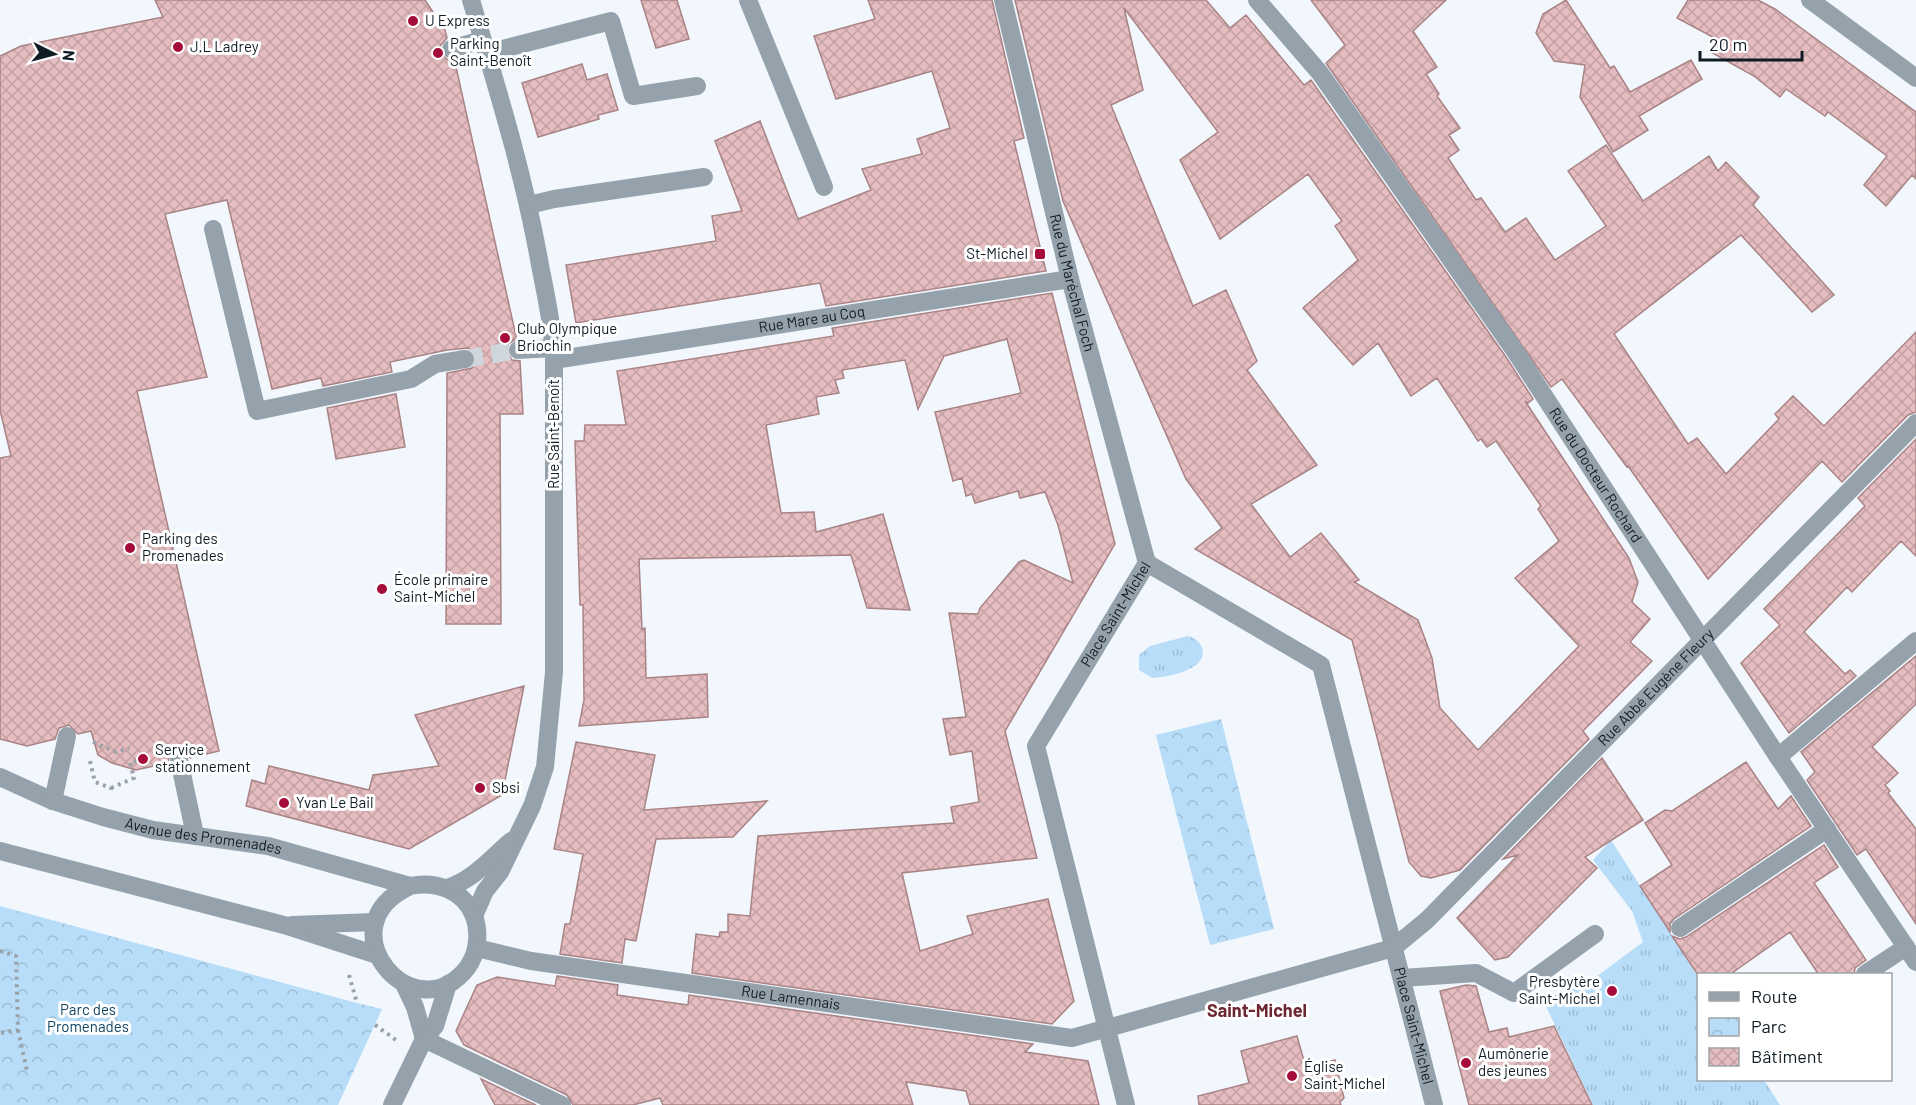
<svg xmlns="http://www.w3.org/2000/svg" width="1916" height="1105" font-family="Barlow,sans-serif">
<defs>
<pattern id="grass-tufts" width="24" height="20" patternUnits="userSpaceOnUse" patternTransform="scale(1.5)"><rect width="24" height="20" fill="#b7ddf9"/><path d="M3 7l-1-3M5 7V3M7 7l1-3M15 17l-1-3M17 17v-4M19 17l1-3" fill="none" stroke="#9cbdd5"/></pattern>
<pattern id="park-crowns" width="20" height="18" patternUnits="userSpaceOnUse" patternTransform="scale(1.5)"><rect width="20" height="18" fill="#b7ddf9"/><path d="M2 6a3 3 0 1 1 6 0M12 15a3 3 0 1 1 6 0" fill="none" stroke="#9cbdd5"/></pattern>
<pattern id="building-cross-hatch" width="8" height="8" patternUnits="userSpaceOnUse" patternTransform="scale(1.5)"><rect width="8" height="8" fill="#e5bcbf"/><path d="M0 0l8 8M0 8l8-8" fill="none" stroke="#c3a1a4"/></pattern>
</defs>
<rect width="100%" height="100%" fill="#f1f7fc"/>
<path fill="url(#grass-tufts)" d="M1188,636C1194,638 1200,641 1202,648C1209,670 1167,677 1152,678L1139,670V655L1150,646Z
M1611,840L1698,977V1080H1764L1780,1105H1593L1543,1000L1592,980L1643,942L1632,911L1593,860Z"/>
<path fill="url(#park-crowns)" d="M1221,719L1274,929L1210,945L1156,735Z
M0,906L357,1003L382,1009L338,1105H0Z"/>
<path fill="url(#building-cross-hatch)" stroke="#a98385" stroke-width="1.5" fill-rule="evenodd" d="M155,0H425L445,30L447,38L440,46V53L448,60H454L456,67L516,336V339L508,344L507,351L512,360L520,361L523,414H500L501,624H446L447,373L472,368L476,362L474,352L468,348L447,350L390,362L392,372L323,386L321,378L272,389L227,200L165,214L207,377L137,391L219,751L190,758L183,750L176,749L169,756L168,763L136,770L112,763L98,755L91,731L78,734L69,725L59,728L55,739L27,746L0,739V458L11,456L0,410V56L21,46L163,17Z
M641,0H677L689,39L656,48Z
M868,0H992L1024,138L1014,141L1046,271L826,306L820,283L576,323L566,265L716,241L712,216L742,211L715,141L760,121L798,219L871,190L862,169L922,154L917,139L950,128L932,71L836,99L814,36L875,19Z
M1015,0H1206L1230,28L1246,15L1304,85L1311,80L1506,357L1533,399L1528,403L1525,401L1629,558L1638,582L1632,602L1650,619L1630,642L1652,661L1583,731L1589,739L1460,870L1431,878L1421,876L1409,862L1352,640L1195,549L1222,528L1186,479L1063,201ZM1124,8L1218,132L1180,160L1220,239L1308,174L1342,221L1335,226L1358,260L1303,308L1353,365L1378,343L1411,396L1437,378L1478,441L1481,439L1487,447L1496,441L1541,506L1538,509L1559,541L1515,578L1579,646L1478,750L1440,708L1432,658L1418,620L1354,582L1359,580L1321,533L1290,557L1251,504L1317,465L1247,370L1257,361L1226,290L1193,306L1111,105L1143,90Z
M1311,0H1446L1413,31L1437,67L1426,74L1439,94L1437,96L1460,128L1449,135L1459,150L1448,158L1476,200L1481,198L1505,232L1526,218L1555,260L1606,226L1568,171L1606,145L1643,201L1709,156L1718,171L1726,162L1759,197L1753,205L1834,295L1812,312L1741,235L1614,334L1688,444L1697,438L1726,474L1779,419L1775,414L1793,396L1824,426L1916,332V412L1908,415L1842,482L1822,461L1708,579L1628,466L1627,467L1562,379L1551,387L1326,63L1345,45Z
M1566,0L1610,68L1614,66L1630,92L1691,60L1702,79L1639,116L1648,130L1613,152L1580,97L1585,65L1554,61L1536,33L1543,14Z
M1688,0H1758L1775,9L1916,112V179L1912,175L1886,206L1864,185L1887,156L1828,112L1825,116L1786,89L1780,97L1754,76L1709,51L1724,43L1677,18Z
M582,64L587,80L607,74L618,110L598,115L599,119L538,137L522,83Z
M1052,293L1115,544L1005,731L1037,858L902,873L920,951L973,934L967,916L1048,899L1074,1001L1052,1024L692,973L696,934L719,937L720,932H728V914L750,916L758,836L954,823L951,807L979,802L972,751L950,755L943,719L966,717L949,613L978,614L980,608L1019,562L1024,560L1073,583L1058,525L1045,492L1020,498L1018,491L975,503L972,494L966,496L962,478L953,481L935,412L1021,393L1007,339L944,356L918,409L905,360L842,370L844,378L835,380L839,393L816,397L819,414L766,425L781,513L814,512L816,532L883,514L910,610L867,608L851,555L639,559L642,629L645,628L646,678L707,674L708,717L579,726L584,700L583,605H580L575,441H584L585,425H626L617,371L834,336L832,328Z
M396,394L405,447L336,459L327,408Z
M1916,439V556L1901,541L1852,592L1847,587L1804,632L1845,674L1850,670L1856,676L1789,733L1741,663L1780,625L1764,609L1865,506L1858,498Z
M1916,656V704L1872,747L1898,773L1885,785L1890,791L1888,793L1916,829V924L1866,849L1857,855L1807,780L1815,772L1801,752Z
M524,686L502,795L409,849L246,806L252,780L265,784L269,766L369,790L373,775L439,766L415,715Z
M576,742L655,755L644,810L767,801L733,837L656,839L636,941L625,939L622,963L560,954L565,924H570L583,854L554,849Z
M1602,758L1643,820L1585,857L1597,868L1508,957L1495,960L1457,918L1518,855L1503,859Z
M1746,762L1778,809L1791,796L1811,826L1674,919L1670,924V932L1640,886L1672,865L1645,823L1665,810L1672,811Z
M1824,845L1838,867L1814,883L1866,960L1855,968L1854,975H1819L1790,932L1729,975H1698L1672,936L1680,939L1686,937Z
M557,976L618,985L617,995L688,1005L689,995L1033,1044L1025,1052L1088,1061L1099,1105H970L966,1091L906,1082L913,1105H663L660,1098L633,1105H573L567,1095L464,1045L456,1031L477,985L497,977L555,986Z
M1466,985L1476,986L1489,1032L1507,1028L1509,1037L1554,1026L1592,1105H1469L1440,991Z
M1297,1036L1306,1068L1335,1060L1344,1098L1340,1102L1341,1105H1199L1198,1096L1249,1083L1241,1051Z
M481,1079L536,1105H495Z"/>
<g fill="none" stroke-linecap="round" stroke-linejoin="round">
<path stroke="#cfd6dc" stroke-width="18" stroke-dasharray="18 9" stroke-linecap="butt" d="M465,359L518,350"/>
<path stroke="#9aa2a8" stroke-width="4" stroke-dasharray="3 4.5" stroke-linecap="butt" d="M93,742L116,752L129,748
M90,761L95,782L111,788L110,792
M111,788L134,778L130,762L136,761
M0,951L16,956L18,1030L0,1033
M349,975L357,1003
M375,1025L396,1040
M18,1030L27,1071"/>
<g stroke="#95a2ac" stroke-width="18">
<path d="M471,0C497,88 524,174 540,265C546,296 553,327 554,360V672L545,767L532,806L500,872L485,891L474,916"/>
<path d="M748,0L824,187"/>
<path id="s1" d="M1003,0L1070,279L1147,563"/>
<path id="s2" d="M1257,0L1320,73L1515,351L1778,757L1916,962"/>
<path d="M1810,0L1916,78"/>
<path d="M451,49L482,40"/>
<path d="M487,53L611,21L633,96L697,86"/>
<path d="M529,205L554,199L704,177"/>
<path d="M213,229L257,411L411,379L435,364L465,359"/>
<path d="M518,350L554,348"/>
<path id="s3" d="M554,360L1070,279"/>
<path id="s4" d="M1147,563L1321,665L1434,1105"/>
<path d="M1778,757L1916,641"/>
<path d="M179,760L195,835"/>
<path id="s5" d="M0,777L53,801L103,817L153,830L268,846L410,886C435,881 463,889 474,916C480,933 478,953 467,968C414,1035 322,927 410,886"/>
<path d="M53,801L67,736"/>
<path d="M0,851L284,925L377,955"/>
<path d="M447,888C473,880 491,858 511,841"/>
<path d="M292,925L375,922"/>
<path d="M1680,928L1827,829"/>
<path id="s6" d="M477,948L531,961L1072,1038L1393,948L1427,920L1916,423"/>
<path d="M1865,974L1906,947"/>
<path d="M1402,978L1476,973L1514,993L1595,934"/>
<path d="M404,984L415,1007L424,1039"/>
<path d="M424,1039L562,1105"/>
<path d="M392,1105L424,1039L435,1026L448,984"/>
<path id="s7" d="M1126,1105L1036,746L1147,563"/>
</g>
</g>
<g fill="#a60c3a" stroke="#fff" stroke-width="2">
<circle cx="413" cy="21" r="6"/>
<circle cx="178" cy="47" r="6"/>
<circle cx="438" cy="53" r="6"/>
<rect x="1034" y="248" width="12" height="12" rx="3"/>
<circle cx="505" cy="338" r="6"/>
<circle cx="130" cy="548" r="6"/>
<circle cx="382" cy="589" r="6"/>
<circle cx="143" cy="759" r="6"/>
<circle cx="480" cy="788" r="6"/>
<circle cx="284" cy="803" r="6"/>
<circle cx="1612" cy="991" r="6"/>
<circle cx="1466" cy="1063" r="6"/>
<circle cx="1292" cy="1076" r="6"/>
</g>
<g text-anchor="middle" stroke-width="6" stroke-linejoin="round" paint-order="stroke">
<g font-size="15" fill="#101c24" stroke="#fff" text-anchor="start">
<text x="425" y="26">U Express</text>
<text x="450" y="49">Parking<tspan x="450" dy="17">Saint-Benoît</tspan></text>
<text x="190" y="52">J.L Ladrey</text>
<text x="1028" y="259" text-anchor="end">St-Michel</text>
<text x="517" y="334">Club Olympique<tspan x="517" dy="17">Briochin</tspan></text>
<text x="142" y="544">Parking des<tspan x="142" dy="17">Promenades</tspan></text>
<text x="394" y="585">École primaire<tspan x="394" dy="17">Saint-Michel</tspan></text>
<text x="155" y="755">Service<tspan x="155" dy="17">stationnement</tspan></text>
<text x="492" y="793">Sbsi</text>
<text x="296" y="808">Yvan Le Bail</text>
<text x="1600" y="987" text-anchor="end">Presbytère<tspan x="1600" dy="17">Saint-Michel</tspan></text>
<text x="1478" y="1059">Aumônerie<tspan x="1478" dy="17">des jeunes</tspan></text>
<text x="1304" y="1072">Église<tspan x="1304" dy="17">Saint-Michel</tspan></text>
</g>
<g font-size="15" fill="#101c24" stroke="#fff">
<text dy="5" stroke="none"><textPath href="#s1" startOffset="291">Rue du Maréchal Foch</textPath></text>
<text dy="5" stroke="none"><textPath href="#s3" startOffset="261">Rue Mare au Coq</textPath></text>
<text transform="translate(554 434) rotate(-90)" y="5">Rue Saint-Benoît</text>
<text dy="5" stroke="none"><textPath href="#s2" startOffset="584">Rue du Docteur Rochard</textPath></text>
<text dy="5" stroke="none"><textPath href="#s7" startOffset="524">Place Saint-Michel</textPath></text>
<text dy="5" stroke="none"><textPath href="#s6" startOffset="1306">Rue Abbé Eugène Fleury</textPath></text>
<text dy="5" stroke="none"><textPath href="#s5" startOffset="213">Avenue des Promenades</textPath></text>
<text dy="5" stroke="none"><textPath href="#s6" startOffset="318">Rue Lamennais</textPath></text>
<text dy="5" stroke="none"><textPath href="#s4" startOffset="574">Place Saint-Michel</textPath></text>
</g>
<g font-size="15" fill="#124462" stroke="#fff">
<text x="88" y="1015">Parc des<tspan x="88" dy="17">Promenades</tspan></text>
</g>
<g font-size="18" font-weight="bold" fill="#6d2731" stroke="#fff">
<text x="1257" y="1017">Saint-Michel</text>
</g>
</g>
<rect x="1697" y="973" width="195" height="108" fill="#ffffff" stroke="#9fa4a7" stroke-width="1.5"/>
<rect x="1709" y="992" width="30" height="9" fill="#95a2ac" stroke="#9fa4a7" stroke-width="1.5"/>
<text x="1751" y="1003" font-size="18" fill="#101c24">Route</text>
<rect x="1709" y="1018" width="30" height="18" fill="url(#park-crowns)" stroke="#9fa4a7" stroke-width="1.5"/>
<text x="1751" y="1033" font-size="18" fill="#101c24">Parc</text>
<rect x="1709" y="1048" width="30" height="18" fill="url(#building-cross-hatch)" stroke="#9fa4a7" stroke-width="1.5"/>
<text x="1751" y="1063" font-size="18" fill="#101c24">Bâtiment</text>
<g transform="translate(54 54) rotate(96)" stroke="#ffffff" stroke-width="4.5" paint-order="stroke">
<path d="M0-4.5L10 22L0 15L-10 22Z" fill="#101c24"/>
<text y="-9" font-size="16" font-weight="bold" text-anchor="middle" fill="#101c24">N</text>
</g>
<path d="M1700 51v9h102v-9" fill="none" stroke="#101c24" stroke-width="3"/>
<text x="1709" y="51" font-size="18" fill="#101c24" stroke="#ffffff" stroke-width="4.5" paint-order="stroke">20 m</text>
</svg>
